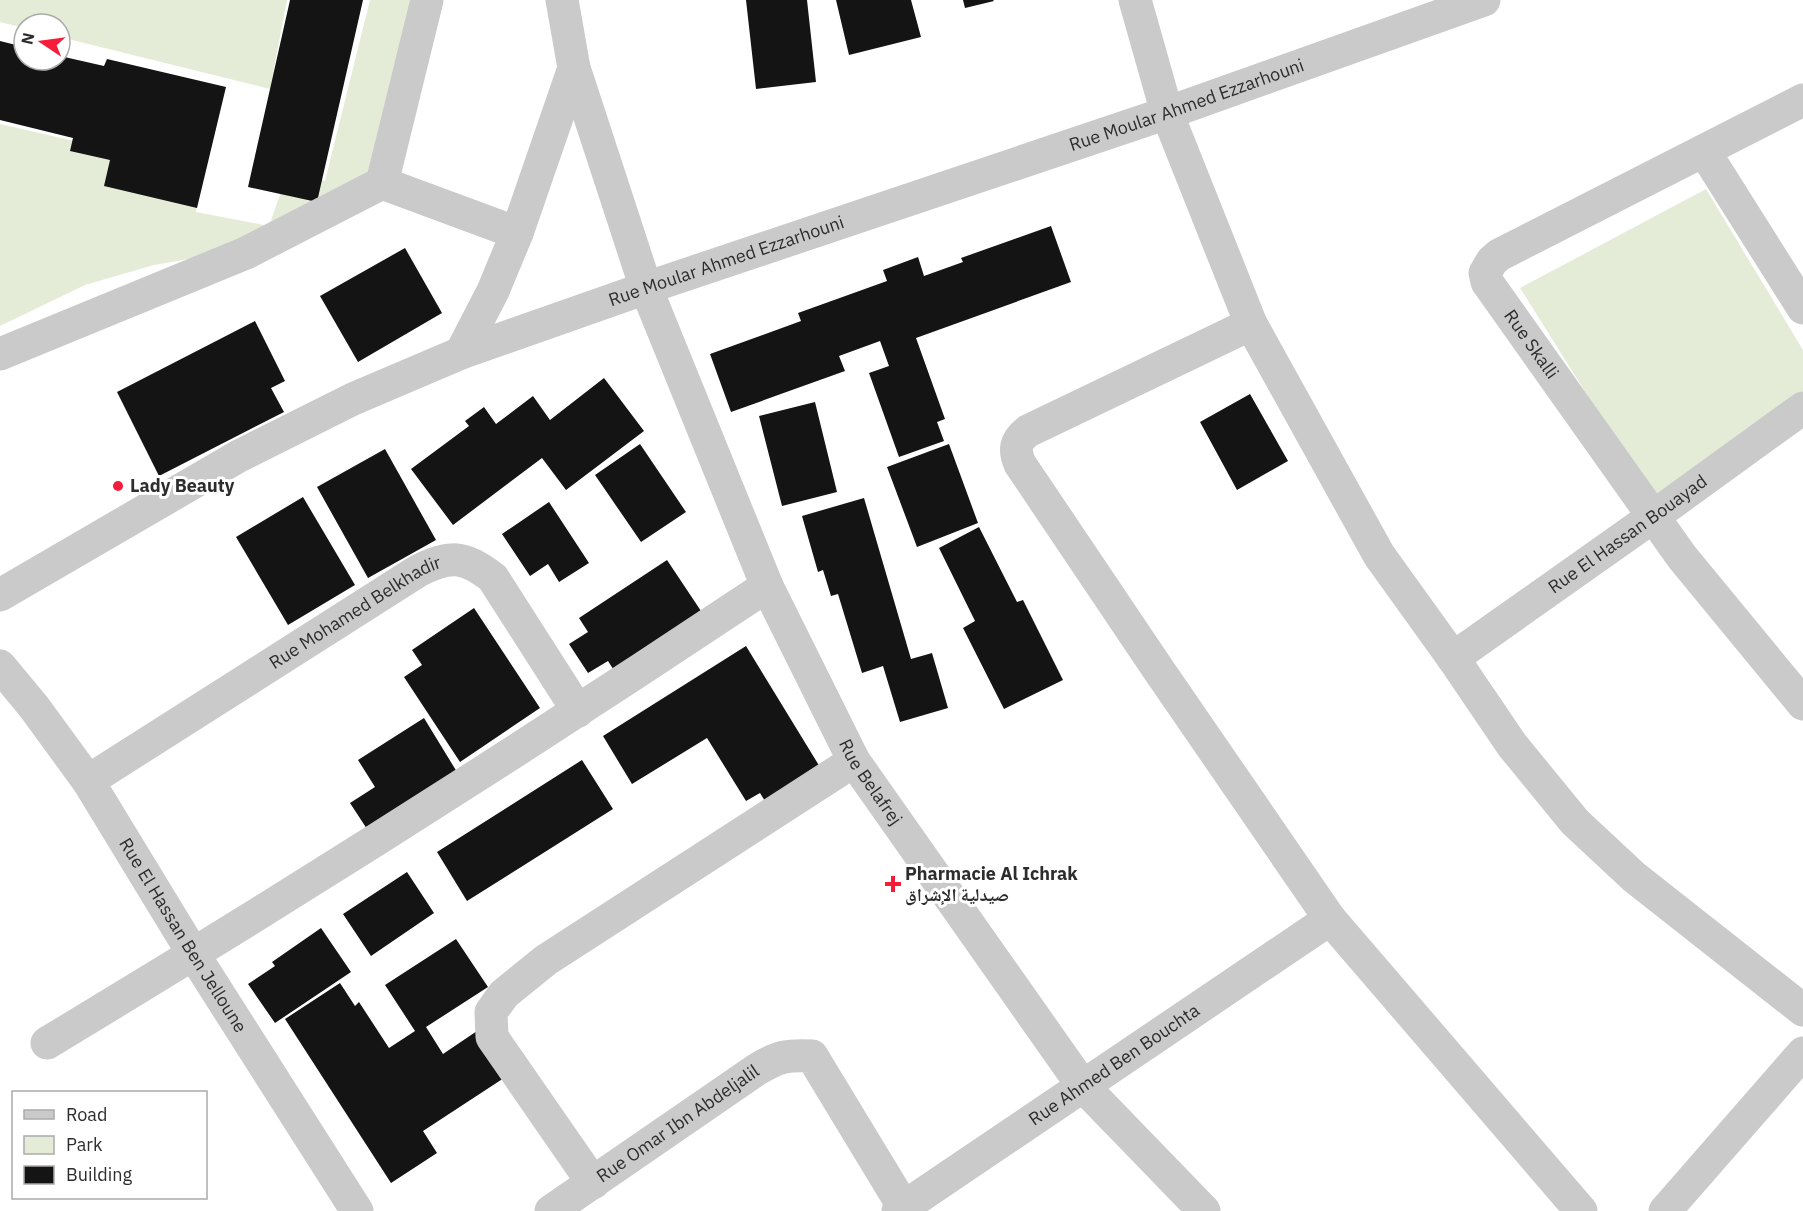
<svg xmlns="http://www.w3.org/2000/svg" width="1803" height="1211" font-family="'IBM Plex Sans','Noto Naskh Arabic',sans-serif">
<rect width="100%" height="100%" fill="#fff"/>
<path fill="#e4ecd8" d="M0,0H287L270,89L60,37V24H24V28L0,22Z
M370,0H414L370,191L265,246L154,265L85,285L0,326V124L200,170L196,212L269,226L289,169L325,181Z
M1706,189L1803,350V404L1655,503L1520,288Z"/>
<path fill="#141414" d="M290,0H363L317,202L248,187Z
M746,0H807L816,82L756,89Z
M836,0H911L921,37L849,55Z
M963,0H993L994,1L965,8Z
M0,41L24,47V60H60V56L104,66L107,59L226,87L197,208L104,186L110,160L70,151L73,138L0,120Z
M1051,226L1071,282L916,338L945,419L937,422L944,441L899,457L869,373L889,366L880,341L839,356L845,371L731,412L710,354L801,321L798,313L887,281L883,270L918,257L924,276L963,262L961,258Z
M405,248L442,313L358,362L320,296Z
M255,321L285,381L271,388L284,412L159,476L117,392Z
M604,378L644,431L566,490L542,458L453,525L411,469L469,426L465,421L484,407L496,424L533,396L550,420Z
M1250,394L1288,461L1237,490L1200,422Z
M815,402L837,492L782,506L759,416Z
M640,444L686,512L641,542L595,475Z
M949,444L978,523L917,547L887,467Z
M385,449L436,540L368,578L317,487Z
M303,497L355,585L288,625L236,537Z
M864,498L911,659L932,653L948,708L900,722L883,666L862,673L838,594L831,596L823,570L818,572L802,516Z
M549,502L589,563L559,582L548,564L530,576L502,534Z
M979,527L1017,602L1023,600L1063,680L1004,709L963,628L975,621L939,548Z
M667,560L703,614L615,672L608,661L588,673L569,644L588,632L579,618Z
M474,608L540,708L460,762L404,677L422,665L412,650Z
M746,646L823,772L768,806L760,793L746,801L707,738L632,784L603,736Z
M424,718L457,772L367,829L350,803L375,787L358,760Z
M582,760L613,809L467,901L437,852Z
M407,872L434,913L371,956L343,914Z
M321,928L351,972L275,1023L248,984L275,966L272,962Z
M456,939L488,987L426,1027L443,1054L477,1031L507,1076L423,1131L437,1153L391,1183L285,1019L340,983L355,1006L359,1002L389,1048L415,1031L385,985Z"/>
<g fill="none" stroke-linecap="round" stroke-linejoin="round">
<g stroke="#cacaca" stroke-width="33">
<path id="s1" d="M562,0L574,68L646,288L767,586L854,761L1082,1085L1204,1211"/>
<path d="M1135,0L1167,113L1251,324L1379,555L1453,658L1512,745L1575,822L1634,877L1803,1010"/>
<path id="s2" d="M1803,100L1499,255L1492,261L1485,273L1487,282L1682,557L1803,704"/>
<path d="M1704,151L1803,308"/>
<path d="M382,183L427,0"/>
<path d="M1251,324L1028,431C1015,441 1014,450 1020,464L1158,669L1330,919L1581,1211"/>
<path d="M461,353L493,291L517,233L574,68"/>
<path d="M0,354L246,253L382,183L517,233"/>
<path id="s3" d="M0,595L239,456L353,399L461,353L646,288L1167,113L1484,0"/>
<path id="s4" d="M1453,658L1654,516L1803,408"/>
<path id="s5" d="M0,666L34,707L88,781L194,955L357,1211"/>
<path id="s6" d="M88,781L418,571C450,555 464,555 493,578L578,711"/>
<path d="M47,1043C291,896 530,744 767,586"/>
<path d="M593,1183L492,1037L491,1012L504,994L546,960L854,761"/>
<path id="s7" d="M551,1211L756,1070C779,1056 786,1055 812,1056L906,1211"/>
<path id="s8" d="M898,1211L1330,919"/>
<path d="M1665,1211L1803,1053"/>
</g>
</g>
<g fill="#f51d3a" stroke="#fff" stroke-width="2">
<circle cx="118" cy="486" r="6"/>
<path d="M890 875h6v6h6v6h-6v6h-6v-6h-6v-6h6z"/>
</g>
<g text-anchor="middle" stroke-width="6" stroke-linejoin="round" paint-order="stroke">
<g font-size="18" fill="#2d2d2d" stroke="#fff">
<text dy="6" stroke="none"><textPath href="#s3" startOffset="1288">Rue Moular Ahmed Ezzarhouni</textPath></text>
<text dy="6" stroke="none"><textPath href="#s3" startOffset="802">Rue Moular Ahmed Ezzarhouni</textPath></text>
<text dy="6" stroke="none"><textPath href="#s2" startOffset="450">Rue Skalli</textPath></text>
<text dy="6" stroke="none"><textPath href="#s4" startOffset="214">Rue El Hassan Bouayad</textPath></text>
<text dy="6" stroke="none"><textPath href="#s6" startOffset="316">Rue Mohamed Belkhadir</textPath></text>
<text dy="6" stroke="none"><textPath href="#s1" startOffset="844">Rue Belafrej</textPath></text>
<text dy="6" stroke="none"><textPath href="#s5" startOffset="326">Rue El Hassan Ben Jelloune</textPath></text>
<text dy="6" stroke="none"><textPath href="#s8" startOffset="261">Rue Ahmed Ben Bouchta</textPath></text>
<text dy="6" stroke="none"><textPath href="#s7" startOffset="154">Rue Omar Ibn Abdeljalil</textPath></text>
</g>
<g font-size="18" font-weight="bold" fill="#2d2d2d" stroke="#fff" text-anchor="start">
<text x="130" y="492">Lady Beauty</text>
<text x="905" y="880">Pharmacie Al Ichrak<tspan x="905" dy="21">صيدلية الإشراق</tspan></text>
</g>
</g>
<rect x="12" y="1091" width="195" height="108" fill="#ffffff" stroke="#ababab" stroke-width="1.5"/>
<rect x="24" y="1110" width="30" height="9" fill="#cacaca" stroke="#ababab" stroke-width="1.5"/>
<text x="66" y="1121" font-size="18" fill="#2d2d2d">Road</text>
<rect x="24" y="1136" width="30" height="18" fill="#e4ecd8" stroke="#ababab" stroke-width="1.5"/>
<text x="66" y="1151" font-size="18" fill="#2d2d2d">Park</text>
<rect x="24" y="1166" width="30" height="18" fill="#141414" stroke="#ababab" stroke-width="1.5"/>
<text x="66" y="1181" font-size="18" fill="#2d2d2d">Building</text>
<g transform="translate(42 42) rotate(283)"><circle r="28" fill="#ffffff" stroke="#ababab" stroke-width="1.5"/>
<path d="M0-4.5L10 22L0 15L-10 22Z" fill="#f51d3a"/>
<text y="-9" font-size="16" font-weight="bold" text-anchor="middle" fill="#2d2d2d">N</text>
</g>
</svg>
